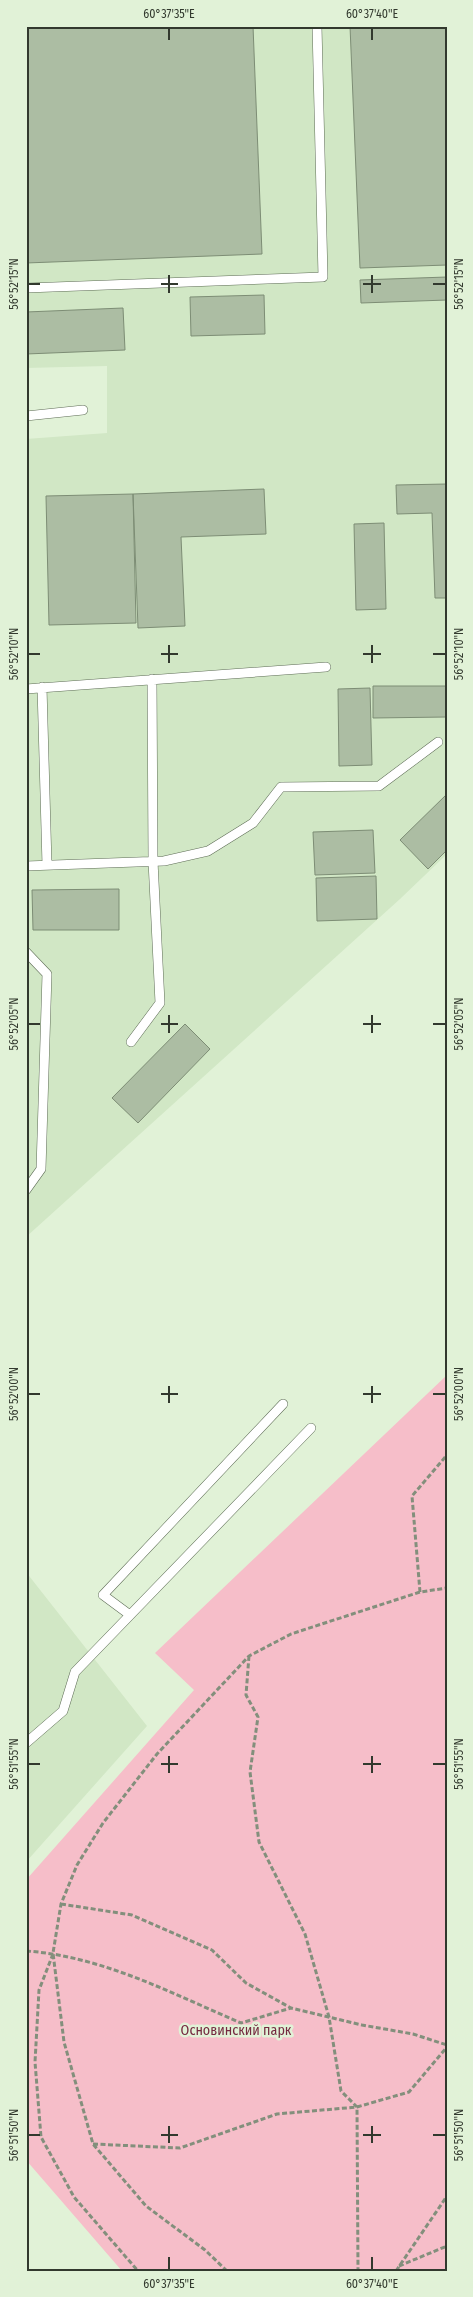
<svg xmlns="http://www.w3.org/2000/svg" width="473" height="2297" font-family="'Fira Sans Condensed',sans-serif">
<rect width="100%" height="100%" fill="#e1f2d7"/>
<path fill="#d1e7c5" d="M26,26H447V854L400,899L26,1237V439L107,433V366L26,368Z
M26,1572L147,1726L26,1862Z"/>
<path fill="#f6bec9" d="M447,1375V2271H122L26,2160V1880L194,1690L155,1653Z"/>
<path fill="#acbda3" stroke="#7d8d75" d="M26,26H253L262,254L26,263Z
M350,26H447V265L360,268Z
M447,277V300L361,303L360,280Z
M264,295L265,334L191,336L190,297Z
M123,308L125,350L26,354V312Z
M447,484V598H435L432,513L397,514L396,485Z
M264,489L266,534L181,537L185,626L138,628L133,494Z
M133,494L136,623L49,625L46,496Z
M384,523L386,609L356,610L354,524Z
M373,686H447V717L373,718Z
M370,688L372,765L339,766L338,689Z
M447,794V850L428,869L400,840Z
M373,830L375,873L315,875L313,832Z
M376,876L377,919L317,921L316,878Z
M119,889V930H33L32,890Z
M185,1024L210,1049L138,1123L112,1098Z"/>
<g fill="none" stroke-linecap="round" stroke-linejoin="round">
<defs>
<path id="service" d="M26,288L323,277L317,26
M26,416L83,410
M42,687L47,865
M26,689L326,667
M26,866L164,861L208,851L253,823L281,787L379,786L438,742
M26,952L47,974L41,1169L26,1190
M131,1042L160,1003L153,861L152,679
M130,1615L103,1595L283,1404
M26,1743L63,1711L75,1672L311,1428"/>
</defs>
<use href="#service" stroke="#5e6d56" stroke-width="10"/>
<path stroke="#838f7c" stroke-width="3" stroke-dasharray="5 2.5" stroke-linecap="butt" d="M420,1592L412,1496L447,1455
M249,1656L246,1695L258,1717L250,1772L259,1842L305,1934L329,2017L341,2091L357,2107L358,2271
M61,1904L132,1915L212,1950L246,1983L291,2008L362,2025L413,2034L447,2045
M26,1951C102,1956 173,1994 241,2023L291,2008
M53,1954L39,1990L35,2062L41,2137L74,2197L138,2271
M93,2144L180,2148L277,2114L357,2107L409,2092L447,2047
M399,2266L447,2246
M227,2271L205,2250L146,2206L93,2144L64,2042L53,1953L61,1904L77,1865L103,1823L157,1754L249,1656L291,1634L420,1592L447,1588
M396,2271L447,2196"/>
<use href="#service" stroke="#fff" stroke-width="9"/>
</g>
<path fill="none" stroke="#32392e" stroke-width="2" d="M169,28V40M372,28V40M169,275V293M372,275V293M28,284H40M161,284H178M363,284H381M433,284H446M169,645V663M372,645V663M28,654H40M161,654H178M363,654H381M433,654H446M169,1015V1033M372,1015V1033M28,1024H40M161,1024H178M363,1024H381M433,1024H446M169,1386V1403M372,1386V1403M28,1394H40M161,1394H178M363,1394H381M433,1394H446M169,1756V1773M372,1756V1773M28,1764H40M161,1764H178M363,1764H381M433,1764H446M169,2126V2143M372,2126V2143M28,2135H40M161,2135H178M363,2135H381M433,2135H446M169,2257V2270M372,2257V2270"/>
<g text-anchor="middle" stroke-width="5" stroke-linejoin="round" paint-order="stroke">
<g font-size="14" fill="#752a40" stroke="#e1f2d7">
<text x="236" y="2035">Основинский парк</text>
</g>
</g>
<rect width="473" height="2297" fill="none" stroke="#e1f2d7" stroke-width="55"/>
<rect x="28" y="28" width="418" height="2242" fill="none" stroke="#32392e" stroke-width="2"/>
<g font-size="12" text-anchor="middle" fill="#32392e">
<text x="169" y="18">60°37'35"E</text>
<text x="372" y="18">60°37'40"E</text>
<text transform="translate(14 284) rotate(-90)" y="4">56°52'15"N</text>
<text transform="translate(459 284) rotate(-90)" y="4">56°52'15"N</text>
<text transform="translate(14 654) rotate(-90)" y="4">56°52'10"N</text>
<text transform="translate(459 654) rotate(-90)" y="4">56°52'10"N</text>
<text transform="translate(14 1024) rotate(-90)" y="4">56°52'05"N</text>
<text transform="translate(459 1024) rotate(-90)" y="4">56°52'05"N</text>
<text transform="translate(14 1394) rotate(-90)" y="4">56°52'00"N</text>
<text transform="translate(459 1394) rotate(-90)" y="4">56°52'00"N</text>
<text transform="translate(14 1764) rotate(-90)" y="4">56°51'55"N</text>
<text transform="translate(459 1764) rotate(-90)" y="4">56°51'55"N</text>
<text transform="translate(14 2135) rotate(-90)" y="4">56°51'50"N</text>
<text transform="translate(459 2135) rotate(-90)" y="4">56°51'50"N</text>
<text x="169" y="2288">60°37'35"E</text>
<text x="372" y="2288">60°37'40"E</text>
</g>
</svg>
